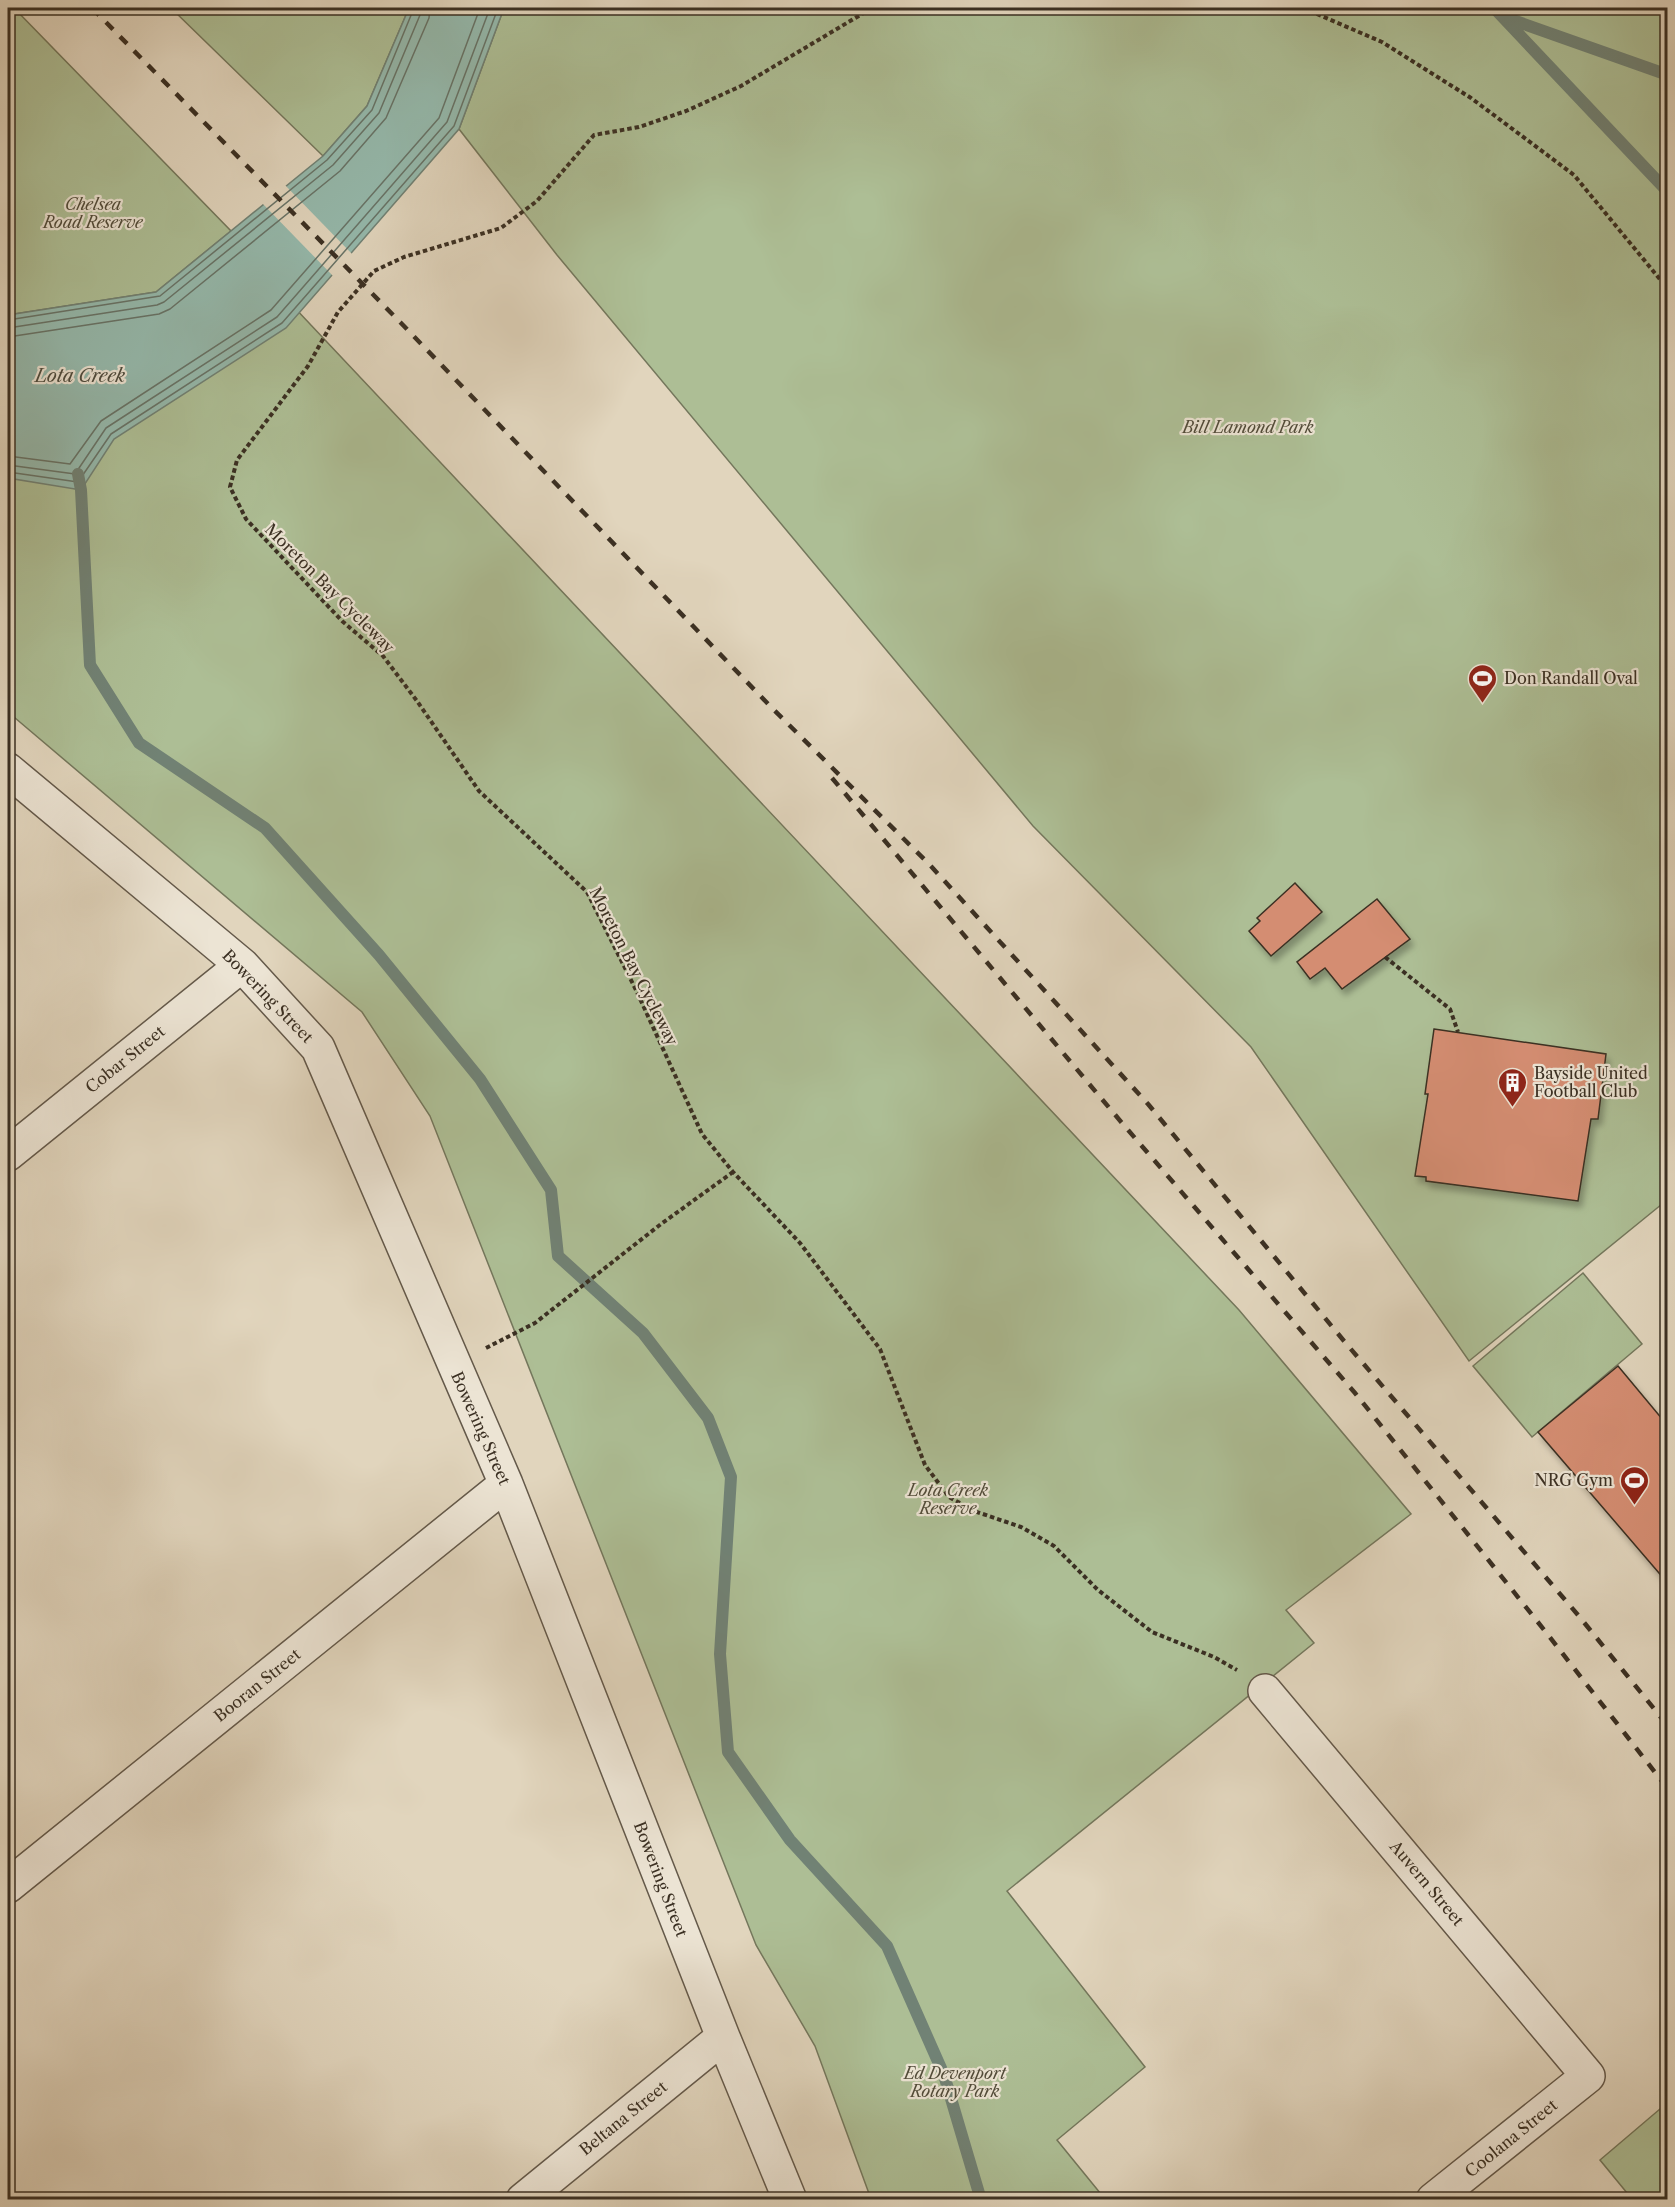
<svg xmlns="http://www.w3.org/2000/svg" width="1675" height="2207" font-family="'Libre Caslon Text',serif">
<defs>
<filter id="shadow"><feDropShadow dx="3.5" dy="6" stdDeviation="3" flood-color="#0004"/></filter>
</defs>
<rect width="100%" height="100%" fill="#e1d5bd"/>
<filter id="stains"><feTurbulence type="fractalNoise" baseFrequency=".00333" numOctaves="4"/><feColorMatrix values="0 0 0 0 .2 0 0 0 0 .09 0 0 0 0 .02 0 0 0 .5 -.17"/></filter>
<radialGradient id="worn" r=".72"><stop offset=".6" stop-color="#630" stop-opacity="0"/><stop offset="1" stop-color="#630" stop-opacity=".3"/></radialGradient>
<path fill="#adbe95" stroke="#74775c" stroke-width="1.5" d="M8,8H14L231,231L156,292L8,315Z
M171,8H409L367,106L323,156Z
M504,8H1667V1200L1469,1361L1251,1047L1033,826L557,255L459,129Z
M277,289L1239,1310L1411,1514L1286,1610L1314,1643L1007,1891L1145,2067L1057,2140L1105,2199H871L815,2046L756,1945L430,1116L362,1012L8,712V478H10Z
M1583,1273L1642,1344L1532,1437L1473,1366Z
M1667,2103V2199H1632L1600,2160Z"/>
<path fill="#95b9ac" stroke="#718275" stroke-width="1.5" d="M409,8H504L459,129L286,328L114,439L81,490L8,478V315L156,292L323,156L367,106Z"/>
<path fill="#e1d5bd" d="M284,184L353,255L334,277L261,202Z"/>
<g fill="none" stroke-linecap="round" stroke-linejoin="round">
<path stroke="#687468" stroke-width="1.5" d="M8,320L160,296L327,160L372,110L414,8
M8,328L157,305L164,302L333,165L379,113L420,15L421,8
M8,337L159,314L170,309L340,171L386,118L429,18L430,8
M8,456L70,464L101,421L271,310L439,118L480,8
M8,465L75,474L106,428L277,317L447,122L490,8
M8,472L78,482L111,434L282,323L454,126L498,8"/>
<path stroke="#718275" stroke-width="12" d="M1494,8L1668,192
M1507,18L1668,75
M78,474L81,490L90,665L139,743L265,828L379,955L480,1079L551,1190L558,1256L643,1333L708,1418L731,1477L720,1654L728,1752L790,1840L887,1946L944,2075L981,2200"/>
</g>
<path fill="#d48d72" stroke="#3b3023" stroke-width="1.5" filter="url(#shadow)" d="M1295,883L1322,912L1271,956L1249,931L1260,921L1257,918Z
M1377,899L1410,939L1342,989L1325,968L1310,979L1297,962Z
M1434,1029L1606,1054L1598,1119H1591L1578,1201L1426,1181V1177L1415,1176L1428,1094H1425Z
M1618,1366L1668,1426V1578L1665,1580L1538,1432Z"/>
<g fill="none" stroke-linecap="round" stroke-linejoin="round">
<defs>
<path id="minor" d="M8,770L242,965L318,1048L506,1484L723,2037L790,2200
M8,1154L242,965
M1265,1691L1588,2076L1433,2200
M8,1886L506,1484
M523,2200L723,2037"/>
</defs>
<use href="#minor" stroke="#64594a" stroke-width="36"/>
<path stroke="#3b3023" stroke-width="4" stroke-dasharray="4.5 3" stroke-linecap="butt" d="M872,8L741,86L686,111L639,127L594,135L537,201L501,228L404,257L374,271L338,312L308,366L237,460L230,487L246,519L342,621L383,656L417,701L479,791L587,892L636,990L702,1134L733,1172L800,1243L880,1349L925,1465L949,1497L974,1511L1021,1527L1054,1546L1098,1590L1152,1632L1214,1657L1237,1670
M1303,8L1382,42L1471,98L1574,175L1668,289
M1385,957L1450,1009L1458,1032
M486,1348L535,1323L661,1224L733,1172"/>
<use href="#minor" stroke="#ece4d4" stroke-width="33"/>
<path stroke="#3b3023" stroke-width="4.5" stroke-dasharray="10 10" stroke-linecap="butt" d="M92,8L401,323L772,708L929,864L1148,1104L1344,1341L1578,1615L1668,1726
M832,778L1122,1123L1355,1393L1545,1631L1668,1789"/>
</g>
<defs>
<symbol id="stadium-pin" viewBox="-11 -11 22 30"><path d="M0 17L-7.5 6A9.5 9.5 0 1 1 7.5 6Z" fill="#8f2418" stroke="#ece4d4"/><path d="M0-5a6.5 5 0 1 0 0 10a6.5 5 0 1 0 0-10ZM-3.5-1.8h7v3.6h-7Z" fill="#fff"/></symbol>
<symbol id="building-pin" viewBox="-11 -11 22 30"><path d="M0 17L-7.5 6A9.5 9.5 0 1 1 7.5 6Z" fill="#8f2418" stroke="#ece4d4"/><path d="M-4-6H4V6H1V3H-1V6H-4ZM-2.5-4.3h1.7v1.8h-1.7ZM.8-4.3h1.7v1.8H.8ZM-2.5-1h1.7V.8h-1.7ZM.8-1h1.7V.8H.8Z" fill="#fff"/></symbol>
</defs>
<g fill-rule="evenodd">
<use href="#stadium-pin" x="1466" y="662" width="33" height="45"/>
<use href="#building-pin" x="1496" y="1066" width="33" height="45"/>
<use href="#stadium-pin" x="1618" y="1464" width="33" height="45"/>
</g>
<g text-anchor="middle" stroke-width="4.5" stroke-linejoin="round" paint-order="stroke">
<g font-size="16" font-style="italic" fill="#524c3a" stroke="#ece4d4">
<text x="93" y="210">Chelsea<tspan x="93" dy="18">Road Reserve</tspan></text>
<text x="1248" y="433">Bill Lamond Park</text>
<text x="948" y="1496">Lota Creek<tspan x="948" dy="18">Reserve</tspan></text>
<text x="955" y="2079">Ed Devenport<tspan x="955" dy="18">Rotary Park</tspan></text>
</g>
<g font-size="16" fill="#3b3023" stroke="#ece4d4">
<text transform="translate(330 588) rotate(45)" y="6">Moreton Bay Cycleway</text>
<text transform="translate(634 966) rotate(63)" y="6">Moreton Bay Cycleway</text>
<text transform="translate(268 996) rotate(46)" y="6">Bowering Street</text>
<text transform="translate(125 1059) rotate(-39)" y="6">Cobar Street</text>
<text transform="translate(481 1428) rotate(66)" y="6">Bowering Street</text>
<text transform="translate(257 1685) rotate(-39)" y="6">Booran Street</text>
<text transform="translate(661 1879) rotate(69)" y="6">Bowering Street</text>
<text transform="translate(1427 1883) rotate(50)" y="6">Auvern Street</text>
<text transform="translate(623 2118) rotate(-39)" y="6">Beltana Street</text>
<text transform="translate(1511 2138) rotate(-39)" y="6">Coolana Street</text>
</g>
<g font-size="16" fill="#3b3023" stroke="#ece4d4" text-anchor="start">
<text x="1504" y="684">Don Randall Oval</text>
<text x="1534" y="1079">Bayside United<tspan x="1534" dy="18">Football Club</tspan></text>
<text x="1613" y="1486" text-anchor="end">NRG Gym</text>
</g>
<g font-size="18" font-style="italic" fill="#4d4b3e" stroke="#ece4d4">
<text x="80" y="382">Lota Creek</text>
</g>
</g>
<rect width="1675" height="2207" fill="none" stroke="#e1d5bd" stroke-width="30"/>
<rect x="9" y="9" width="1657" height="2189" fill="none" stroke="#3b3023" stroke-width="3"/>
<rect x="15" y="15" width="1645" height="2177" fill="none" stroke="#3b3023" stroke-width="1.5"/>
<rect width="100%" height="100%" filter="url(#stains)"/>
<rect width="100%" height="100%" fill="url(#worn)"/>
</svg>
